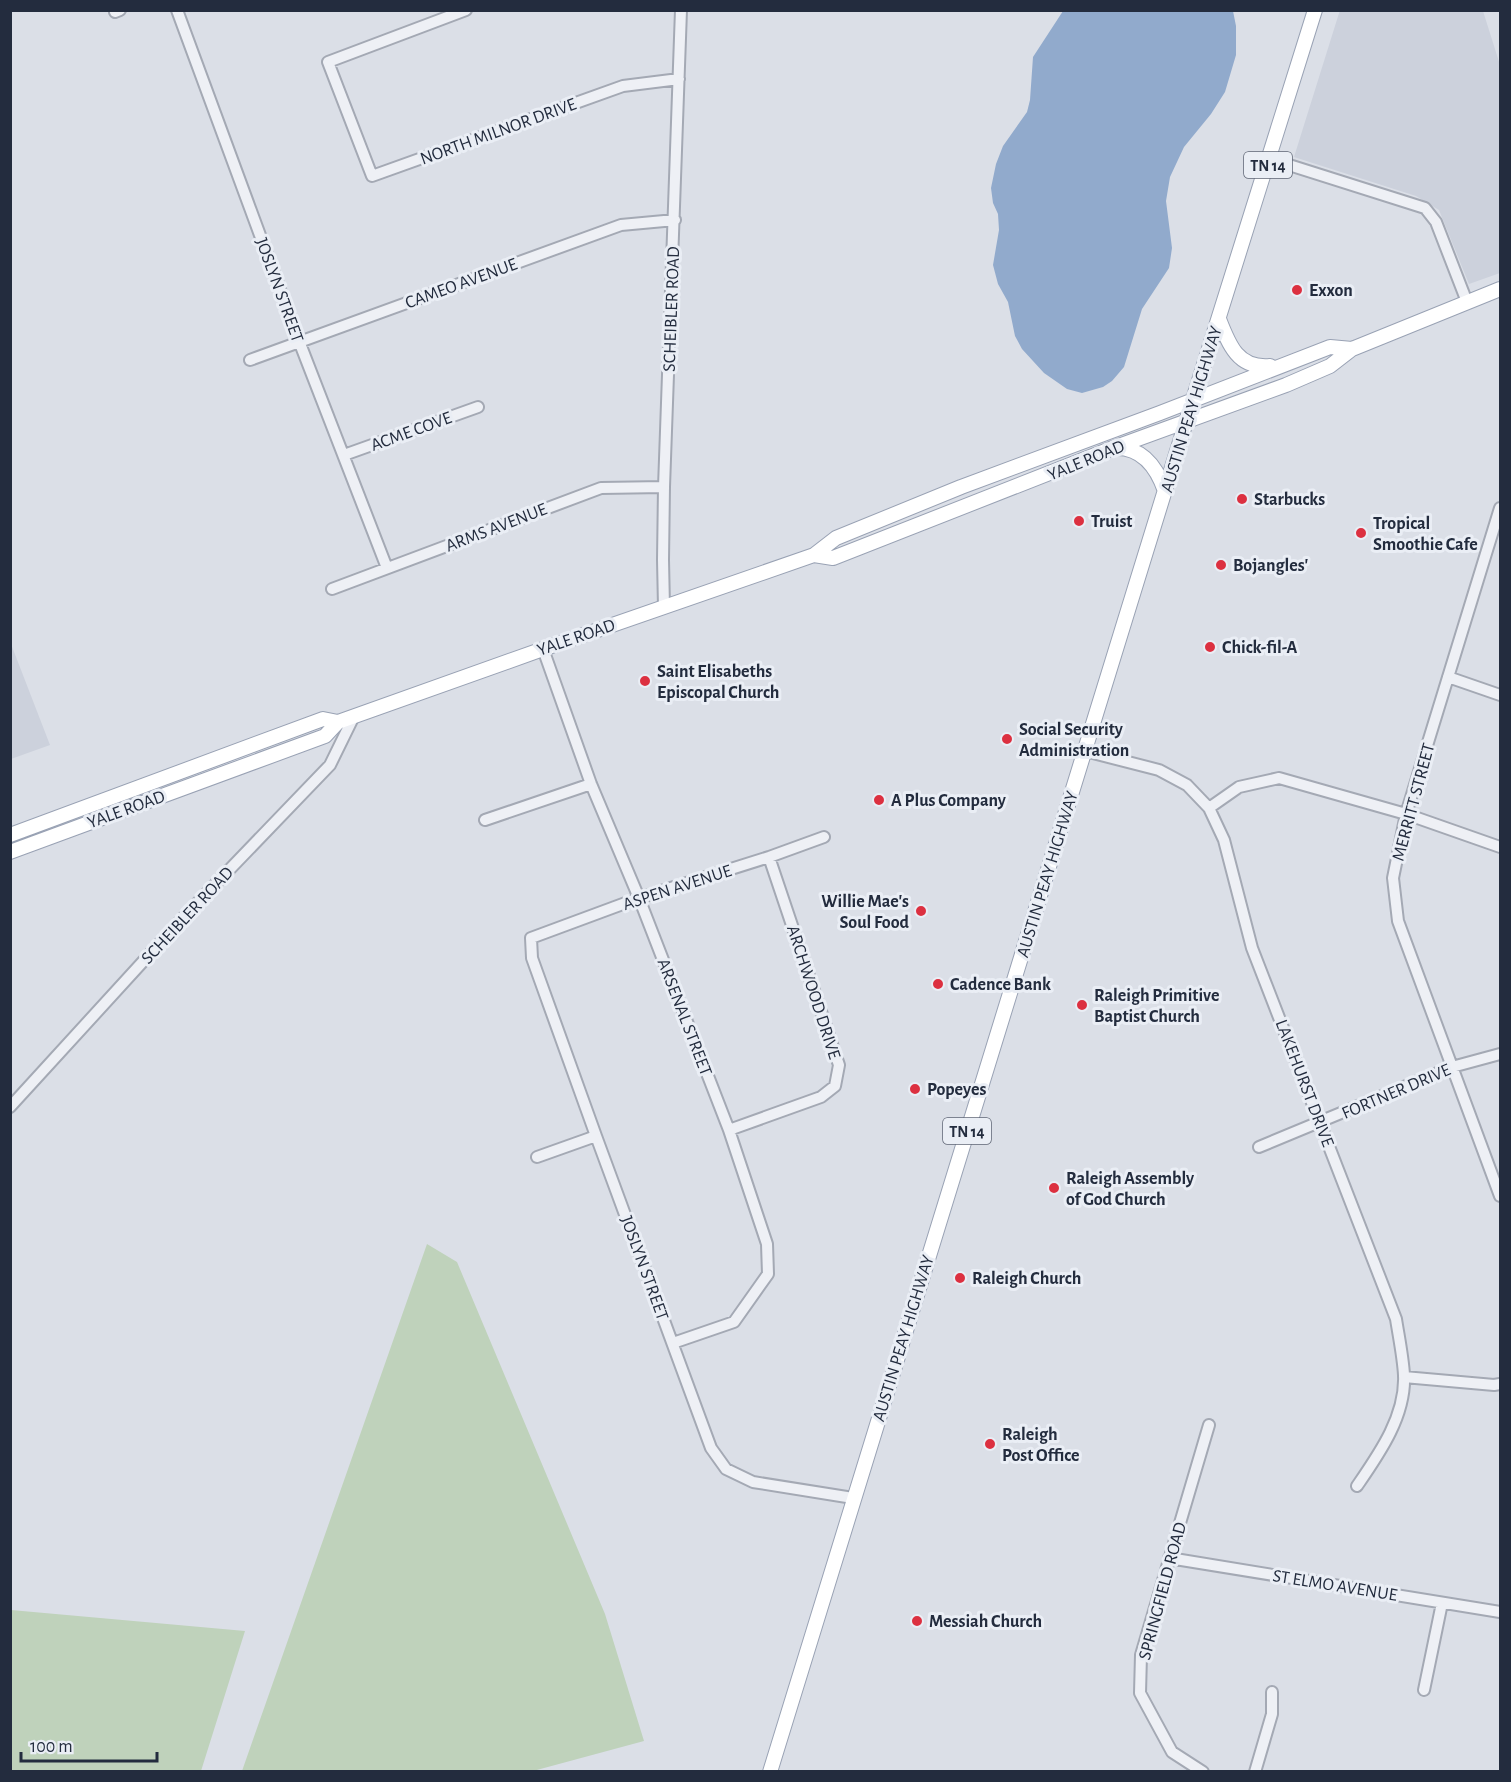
<svg xmlns="http://www.w3.org/2000/svg" width="1511" height="1782" font-family="'Alegreya Sans',sans-serif">
<rect width="100%" height="100%" fill="#dbdfe7"/>
<path fill="#ccd1dc" d="M1340,10L1483,11L1500,65V273L1469,284L1439,210L1416,196L1294,157Z
M11,644L50,745L11,759H10Z"/>
<path fill="#bfd2bb" d="M427,1244L457,1262L605,1614L644,1741L533,1771H242Z
M11,1610L245,1631L201,1771H11Z"/>
<path fill="#91aacc" d="M1063,11H1233L1236,26V55L1225,92L1211,114L1184,147L1170,177L1166,201L1172,248L1169,268L1142,309L1124,367L1112,381L1103,387L1082,393L1067,389L1044,373L1022,349L1015,336L1008,302L998,284L993,265L999,230L998,214L993,203L991,188L996,164L1003,146L1027,112L1030,100L1033,57Z"/>
<g fill="none" stroke-linecap="round" stroke-linejoin="round">
<defs>
<path id="minor" d="M177,10L299,341L387,568
M466,10L328,62L372,176L623,86L679,79
M115,12L120,10
M1270,159L1425,208L1436,222L1467,302
M250,360L621,225L675,220
M344,455L478,407
M1500,508L1406,814L1393,878L1398,921L1500,1196
M332,589L601,488L664,487
M664,607L663,560L664,487L681,10
M543,649L591,784L639,898L729,1130L767,1244L768,1274L734,1322L673,1343
M1448,677L1500,695
M1085,751L1159,770L1187,785L1209,808L1224,840L1252,948L1396,1319C1399,1338 1403,1357 1404,1375C1406,1416 1379,1454 1357,1486
M1209,808L1239,787L1279,778L1406,814L1500,847
M485,820L591,784
M824,837L769,857L639,898L531,938L532,958L596,1136L711,1448L726,1469L753,1482L853,1498
M10,1107L180,921L330,765L354,716
M729,1130L821,1097L835,1086L839,1065L769,857
M1259,1147L1452,1067L1500,1054
M537,1157L596,1136
M1404,1377L1494,1385L1500,1384
M1169,1558L1500,1612
M1424,1690L1442,1603
M1203,1772L1172,1752L1140,1693L1141,1655L1209,1425
M1255,1772L1272,1714V1692"/>
<path id="major" d="M1219,319C1229,345 1238,369 1270,366
M1117,448C1143,448 1157,468 1165,491
M814,555L833,558L1113,448L1286,385L1330,366L1352,349L1500,289
M10,835L323,719L338,722
M10,852L325,736L338,722L543,649L814,555L836,538L961,487L1160,413L1330,347L1352,349
M770,1772L1186,422L1315,10"/>
</defs>
<use href="#minor" stroke="#a4a9b4" stroke-width="14"/>
<use href="#major" stroke="#99a2b4" stroke-width="16"/>
<use href="#minor" stroke="#eef0f5" stroke-width="10"/>
<use href="#major" stroke="#fff" stroke-width="14"/>
</g>
<g fill="#dc3040" stroke="#eaeef5" stroke-width="2">
<circle cx="1297" cy="290" r="6"/>
<circle cx="1242" cy="499" r="6"/>
<circle cx="1079" cy="521" r="6"/>
<circle cx="1361" cy="533" r="6"/>
<circle cx="1221" cy="565" r="6"/>
<circle cx="1210" cy="647" r="6"/>
<circle cx="645" cy="681" r="6"/>
<circle cx="1007" cy="739" r="6"/>
<circle cx="879" cy="800" r="6"/>
<circle cx="921" cy="911" r="6"/>
<circle cx="938" cy="984" r="6"/>
<circle cx="1082" cy="1005" r="6"/>
<circle cx="915" cy="1089" r="6"/>
<circle cx="1054" cy="1188" r="6"/>
<circle cx="960" cy="1278" r="6"/>
<circle cx="990" cy="1444" r="6"/>
<circle cx="917" cy="1621" r="6"/>
</g>
<g text-anchor="middle" stroke-width="6" stroke-linejoin="round" paint-order="stroke">
<g fill="#eaeef5" stroke="#5f6675" stroke-width="1.5">
<rect x="1244" y="152" width="48" height="26" rx="4.5"/>
<rect x="943" y="1118" width="48" height="26" rx="4.5"/>
</g>
<g font-size="16" font-weight="bold" fill="#232c3e">
<text x="1268" y="171">TN 14</text>
<text x="967" y="1137">TN 14</text>
</g>
<g font-size="18" fill="#232c3e" stroke="#eaeef5">
<text transform="translate(498 131) rotate(-20)" y="6">NORTH MILNOR DRIVE</text>
<text transform="translate(461 283) rotate(-20)" y="6">CAMEO AVENUE</text>
<text transform="translate(280 290) rotate(70)" y="6">JOSLYN STREET</text>
<text transform="translate(671 309) rotate(-88)" y="6">SCHEIBLER ROAD</text>
<text transform="translate(1191 409) rotate(-73)" y="6">AUSTIN PEAY HIGHWAY</text>
<text transform="translate(411 431) rotate(-20)" y="6">ACME COVE</text>
<text transform="translate(1086 460) rotate(-22)" y="6">YALE ROAD</text>
<text transform="translate(496 527) rotate(-21)" y="6">ARMS AVENUE</text>
<text transform="translate(576 637) rotate(-19)" y="6">YALE ROAD</text>
<text transform="translate(1413 802) rotate(-75)" y="6">MERRITT STREET</text>
<text transform="translate(126 809) rotate(-20)" y="6">YALE ROAD</text>
<text transform="translate(1047 874) rotate(-73)" y="6">AUSTIN PEAY HIGHWAY</text>
<text transform="translate(677 887) rotate(-18)" y="6">ASPEN AVENUE</text>
<text transform="translate(187 915) rotate(-47)" y="6">SCHEIBLER ROAD</text>
<text transform="translate(814 992) rotate(72)" y="6">ARCHWOOD DRIVE</text>
<text transform="translate(685 1017) rotate(69)" y="6">ARSENAL STREET</text>
<text transform="translate(1305 1083) rotate(69)" y="6">LAKEHURST DRIVE</text>
<text transform="translate(1396 1091) rotate(-23)" y="6">FORTNER DRIVE</text>
<text transform="translate(645 1268) rotate(70)" y="6">JOSLYN STREET</text>
<text transform="translate(903 1338) rotate(-73)" y="6">AUSTIN PEAY HIGHWAY</text>
<text transform="translate(1335 1585) rotate(9)" y="6">ST ELMO AVENUE</text>
<text transform="translate(1162 1591) rotate(-75)" y="6">SPRINGFIELD ROAD</text>
</g>
<g font-size="18" font-weight="bold" fill="#232c3e" stroke="#eaeef5" text-anchor="start">
<text x="1309" y="296">Exxon</text>
<text x="1254" y="505">Starbucks</text>
<text x="1091" y="527">Truist</text>
<text x="1373" y="529">Tropical<tspan x="1373" dy="21">Smoothie Cafe</tspan></text>
<text x="1233" y="571">Bojangles'</text>
<text x="1222" y="653">Chick-fil-A</text>
<text x="657" y="677">Saint Elisabeths<tspan x="657" dy="21">Episcopal Church</tspan></text>
<text x="1019" y="735">Social Security<tspan x="1019" dy="21">Administration</tspan></text>
<text x="891" y="806">A Plus Company</text>
<text x="909" y="907" text-anchor="end">Willie Mae's<tspan x="909" dy="21">Soul Food</tspan></text>
<text x="950" y="990">Cadence Bank</text>
<text x="1094" y="1001">Raleigh Primitive<tspan x="1094" dy="21">Baptist Church</tspan></text>
<text x="927" y="1095">Popeyes</text>
<text x="1066" y="1184">Raleigh Assembly<tspan x="1066" dy="21">of God Church</tspan></text>
<text x="972" y="1284">Raleigh Church</text>
<text x="1002" y="1440">Raleigh<tspan x="1002" dy="21">Post Office</tspan></text>
<text x="929" y="1627">Messiah Church</text>
</g>
</g>
<rect width="1511" height="1782" fill="none" stroke="#232c3e" stroke-width="24"/>
<path d="M21 1752v9h136v-9" fill="none" stroke="#232c3e" stroke-width="3"/>
<text x="30" y="1752" font-size="18" fill="#232c3e" stroke="#eaeef5" stroke-width="4.5" paint-order="stroke">100 m</text>
</svg>
